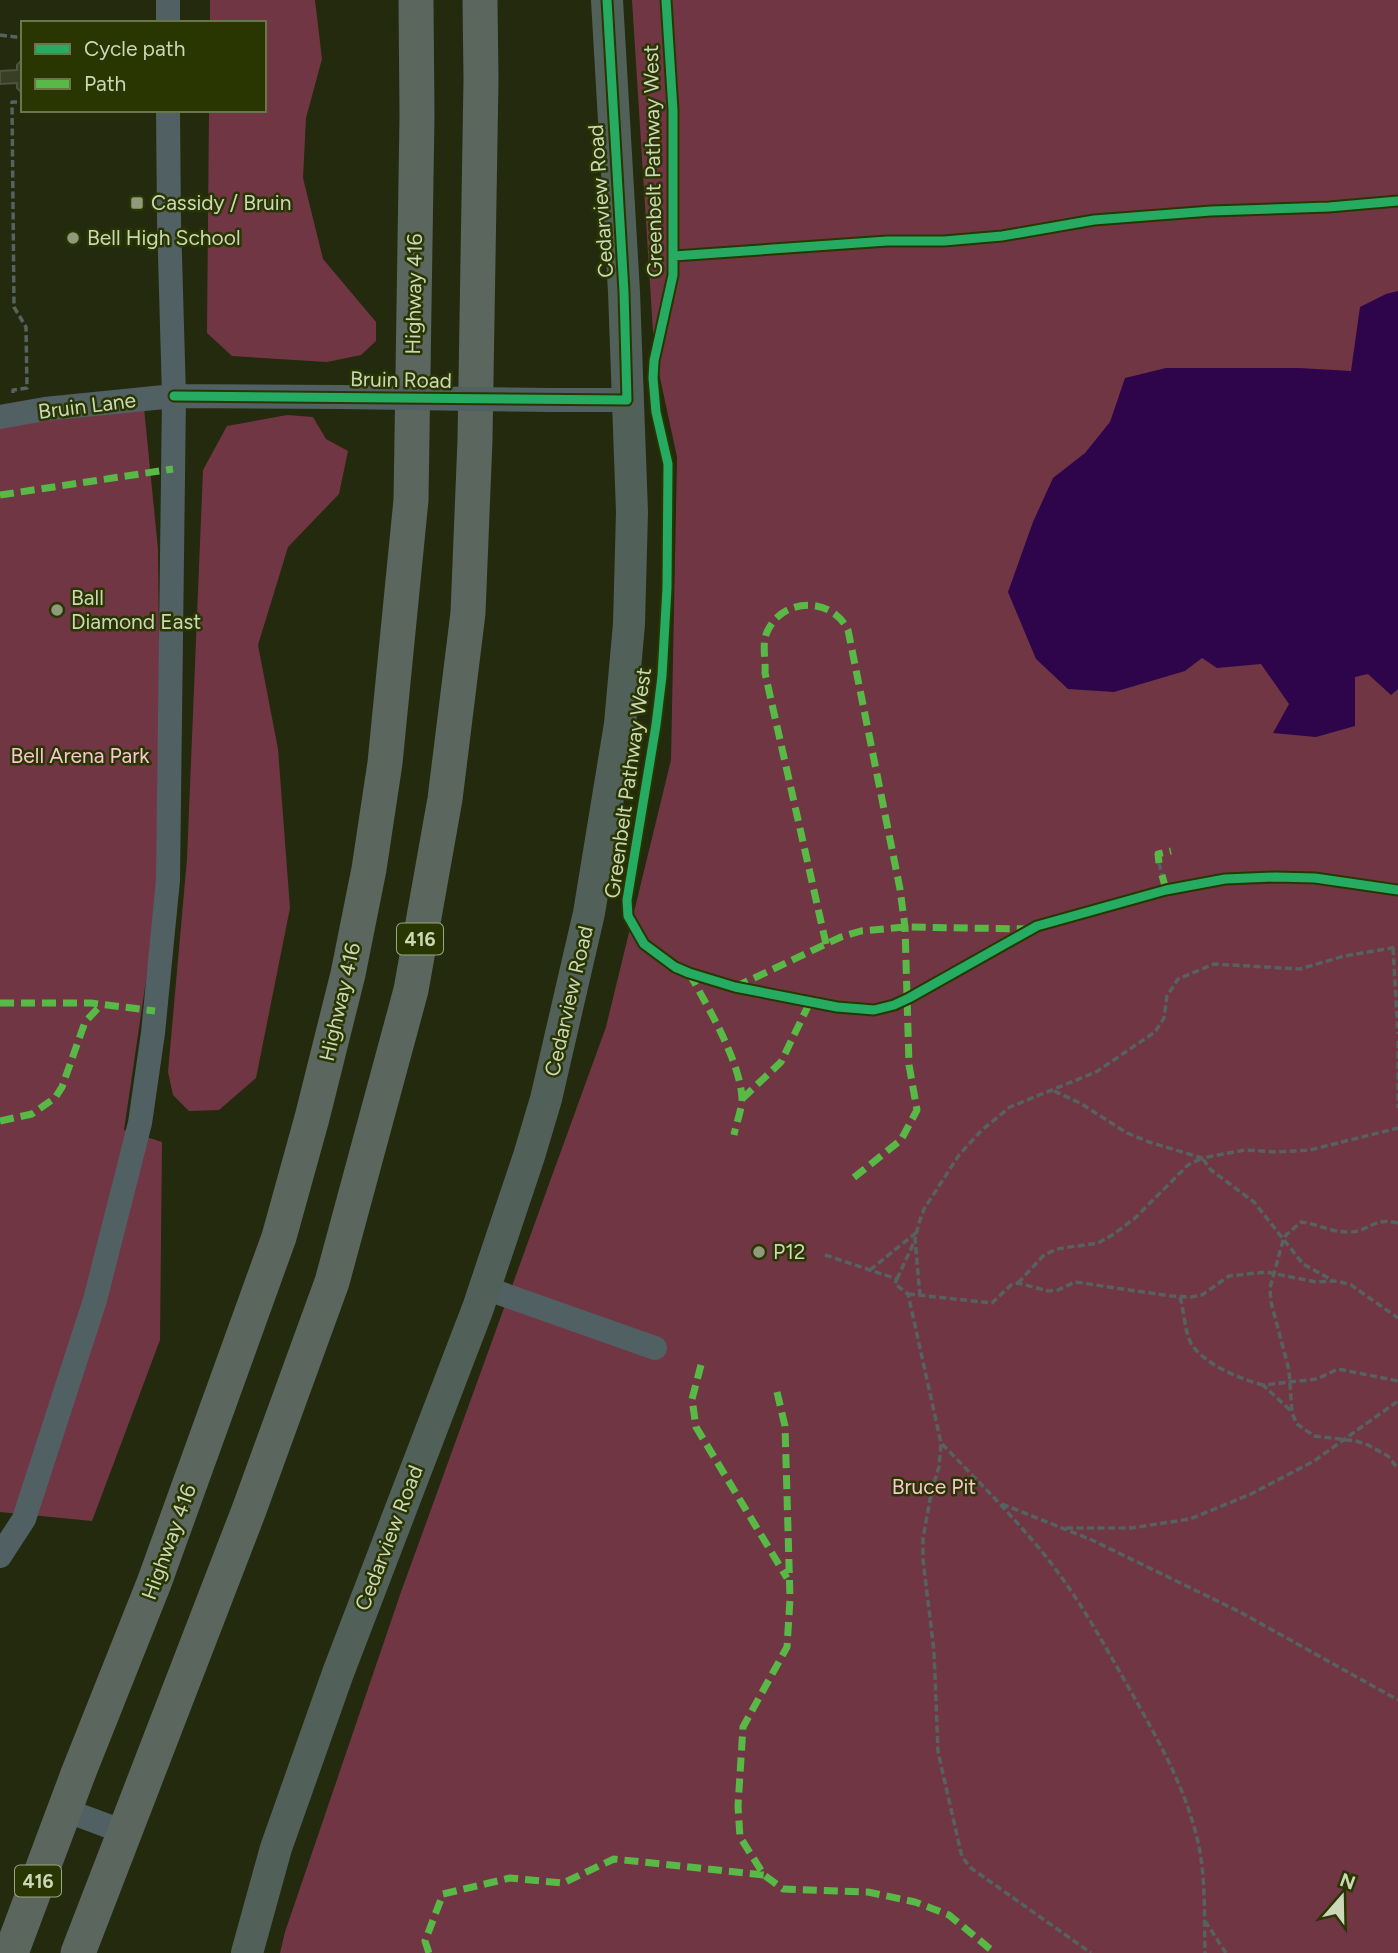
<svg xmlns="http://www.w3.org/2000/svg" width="1398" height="1953" font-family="Figtree,sans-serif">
<rect width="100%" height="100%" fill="#232a0e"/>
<path fill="#713644" d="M210,0H315L322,59L306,118L303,178L323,259L376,322V341L361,355L327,362L232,356L207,333L209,110H264V23H210Z
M632,0H1398V1953H280L285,1932L401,1592L606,1027L671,760L677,457L659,373L661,347L653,332Z
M144,408L158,549L161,837L154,926L124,1130L162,1142L160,1340L92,1521L0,1512V428L105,411Z
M287,415L313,417L326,439L348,451L339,494L288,547L258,645L278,749L290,908L256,1078L219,1110L189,1111L173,1095L168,1072L187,859L203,470L227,426Z"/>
<path fill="#2e054b" d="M1398,291V689L1391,695L1368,674L1355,677V726L1316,737L1273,733L1289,704L1261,664L1217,668L1202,658L1185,671L1114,692L1068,689L1036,659L1008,592L1033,522L1053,478L1085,453L1110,422L1125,378L1166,368H1299L1351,371L1360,307L1386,294Z"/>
<path fill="#393f24" stroke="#4d543b" stroke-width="2" d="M23,59V94L17,88V83L0,84V71L17,70V65Z"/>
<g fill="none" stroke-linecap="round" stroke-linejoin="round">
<path stroke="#566260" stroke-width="3.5" stroke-dasharray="7 3.5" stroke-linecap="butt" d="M0,35L23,38
M13,393V390L27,388L26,327L14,307L12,102H23
M1159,863L1162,875
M1393,948L1398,1034
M1398,1041V1108
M1054,1091L1080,1103L1127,1133L1149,1142L1202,1158L1245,1150L1277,1152L1310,1150L1398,1128
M1398,1223C1372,1217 1371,1231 1350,1232C1333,1233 1318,1224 1301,1222L1284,1237L1270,1288L1271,1302L1289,1370L1292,1413L1297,1424L1314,1436L1356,1441L1368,1445L1388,1456L1398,1469
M825,1255L897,1279L895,1284L908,1294L941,1443L939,1467L932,1489L923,1538V1560L934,1651L938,1752L962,1857L971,1868L1091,1953
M870,1270L917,1232
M897,1279L915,1240
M1018,1283L1043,1256L1056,1249L1098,1243L1114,1234L1135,1218L1188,1165L1202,1158L1211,1170L1254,1202L1303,1264L1332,1280
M908,1294L992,1303L1011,1285L1018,1283L1048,1291L1058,1290L1075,1282L1171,1296L1191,1297L1202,1295L1229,1276L1266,1272L1316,1282L1337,1281L1351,1285L1398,1318
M920,1296L915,1239L919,1223L924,1209L959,1155L982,1130L1010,1107L1096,1072L1155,1032L1164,1018L1167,996L1178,979L1214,964L1300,969L1344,956L1398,947
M1180,1297C1184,1310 1185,1335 1192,1345C1206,1365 1240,1379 1263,1385
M1290,1410L1263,1385L1317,1379L1338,1369L1398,1381
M942,1444C977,1480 1012,1515 1043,1553C1079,1597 1106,1648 1134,1697C1160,1743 1186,1790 1198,1842C1206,1878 1204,1916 1205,1953
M1002,1504L1092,1540L1240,1612L1398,1700
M1066,1528H1131L1190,1519L1251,1494L1314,1461L1398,1401
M1205,1921L1226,1953"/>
<path stroke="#516063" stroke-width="24" d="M168,0V23
M551,400H627
M0,417L45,409L174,396L340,397
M485,1288L655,1348
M0,1556L24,1519L95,1300L140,1123L153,1033L168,880L174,396L169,221L168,110
M65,1810L124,1832"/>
<path stroke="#52605a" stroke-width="32" d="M247,1953L276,1848L338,1673L478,1308L529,1156L546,1099L589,913L620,724L629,624L632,512L624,292L607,0"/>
<path stroke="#5a665e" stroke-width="35" d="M11,1953L78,1774L154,1583L279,1237L312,1118L348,974L369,869L385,763L411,500L417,115L416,0
M78,1953L249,1510L332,1282L411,990L445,799L468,613L475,440L481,79L480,0"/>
<path stroke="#516063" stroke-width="24" d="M340,397L551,400"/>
<path stroke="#58b947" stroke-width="7" stroke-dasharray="14 7" stroke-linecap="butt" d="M0,495L173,469
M1159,863L1158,854L1171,851
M1162,875L1166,890
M826,944L765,673C766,659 761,643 768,630C784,597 832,597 848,630L900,889L905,927L909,1065L917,1110L901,1140L852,1179
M689,973C707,1005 740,1061 742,1098C742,1109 736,1124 734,1135
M735,987L841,937L861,931L905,927L1028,929
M0,1003H91L155,1011
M742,1099L781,1062L810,1002
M0,1121L32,1114L55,1098L62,1087L85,1022L101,1005
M701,1365L692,1399L696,1427L787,1578
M777,1392L785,1426L790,1599L787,1647L743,1727L738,1806L740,1837L764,1875L783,1889L868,1892L915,1902L949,1915L995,1953
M429,1953L425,1941L443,1894L510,1878L563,1883L614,1859L764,1875"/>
<defs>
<path id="cycleway" d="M666,0L673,110V275L654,361L653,378L656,412L668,464L667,588L662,676L656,725L627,900L628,916L644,944L675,967L689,973L735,987L837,1007L874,1010L894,1005L909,998L1037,926L1166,890L1225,879L1275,877L1315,878L1398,890
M674,256L887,241H944L1002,236L1094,220L1211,211L1329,207L1398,201
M174,396L627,400L624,292L607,0"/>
</defs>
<use href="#cycleway" stroke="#293602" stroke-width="13"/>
<use href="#cycleway" stroke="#26ab63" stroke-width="9"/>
</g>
<g fill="#909a7b" stroke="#293602" stroke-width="2.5">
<rect x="130" y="196" width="14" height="14" rx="3.5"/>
<circle cx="73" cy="238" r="7"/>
<circle cx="57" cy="610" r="7"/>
<circle cx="759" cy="1252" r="7"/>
</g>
<g text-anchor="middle" stroke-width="5" stroke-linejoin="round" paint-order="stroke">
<g fill="#293602" stroke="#9aa780" stroke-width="2">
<rect x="397" y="923.5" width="46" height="31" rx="5"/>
<rect x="15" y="1865.5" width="46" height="31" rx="5"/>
</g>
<g font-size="19" font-weight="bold" fill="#cbd7b6">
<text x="420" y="946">416</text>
<text x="38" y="1888">416</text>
</g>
<g font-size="21" fill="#cbd7b6" stroke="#293602">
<text transform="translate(653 161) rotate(-91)" y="7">Greenbelt Pathway West</text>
<text transform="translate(601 201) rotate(-94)" y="7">Cedarview Road</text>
<text transform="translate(414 294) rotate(-89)" y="7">Highway 416</text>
<text transform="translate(401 380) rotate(1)" y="7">Bruin Road</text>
<text transform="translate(87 406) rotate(-7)" y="7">Bruin Lane</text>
<text transform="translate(628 783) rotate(-82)" y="7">Greenbelt Pathway West</text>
<text transform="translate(569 1001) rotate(-77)" y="7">Cedarview Road</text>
<text transform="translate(340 1002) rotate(-77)" y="7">Highway 416</text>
<text transform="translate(389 1538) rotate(-69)" y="7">Cedarview Road</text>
<text transform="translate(169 1542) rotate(-70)" y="7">Highway 416</text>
</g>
<g font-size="21" fill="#cbd7b6" stroke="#293602" text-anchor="start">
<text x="151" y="210">Cassidy / Bruin</text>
<text x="87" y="245">Bell High School</text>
<text x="71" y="605">Ball<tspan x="71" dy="24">Diamond East</tspan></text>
<text x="773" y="1259">P12</text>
</g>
<g font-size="21" fill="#fac4d0" stroke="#293602">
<text x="80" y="763">Bell Arena Park</text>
<text x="934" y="1494">Bruce Pit</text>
</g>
</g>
<rect x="21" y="21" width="245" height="91" fill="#293602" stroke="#6a764a" stroke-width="2"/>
<rect x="35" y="44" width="35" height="10" fill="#26ab63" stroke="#6a764a" stroke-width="2"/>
<text x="84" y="56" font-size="21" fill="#cbd7b6">Cycle path</text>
<rect x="35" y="79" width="35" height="10" fill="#58b947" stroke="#6a764a" stroke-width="2"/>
<text x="84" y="91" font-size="21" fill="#cbd7b6">Path</text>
<g transform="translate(1342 1897) rotate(20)" stroke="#293602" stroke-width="5" paint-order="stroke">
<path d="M0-5L12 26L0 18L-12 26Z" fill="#cbd7b6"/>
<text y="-10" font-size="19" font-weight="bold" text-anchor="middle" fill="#cbd7b6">N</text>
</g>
</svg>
